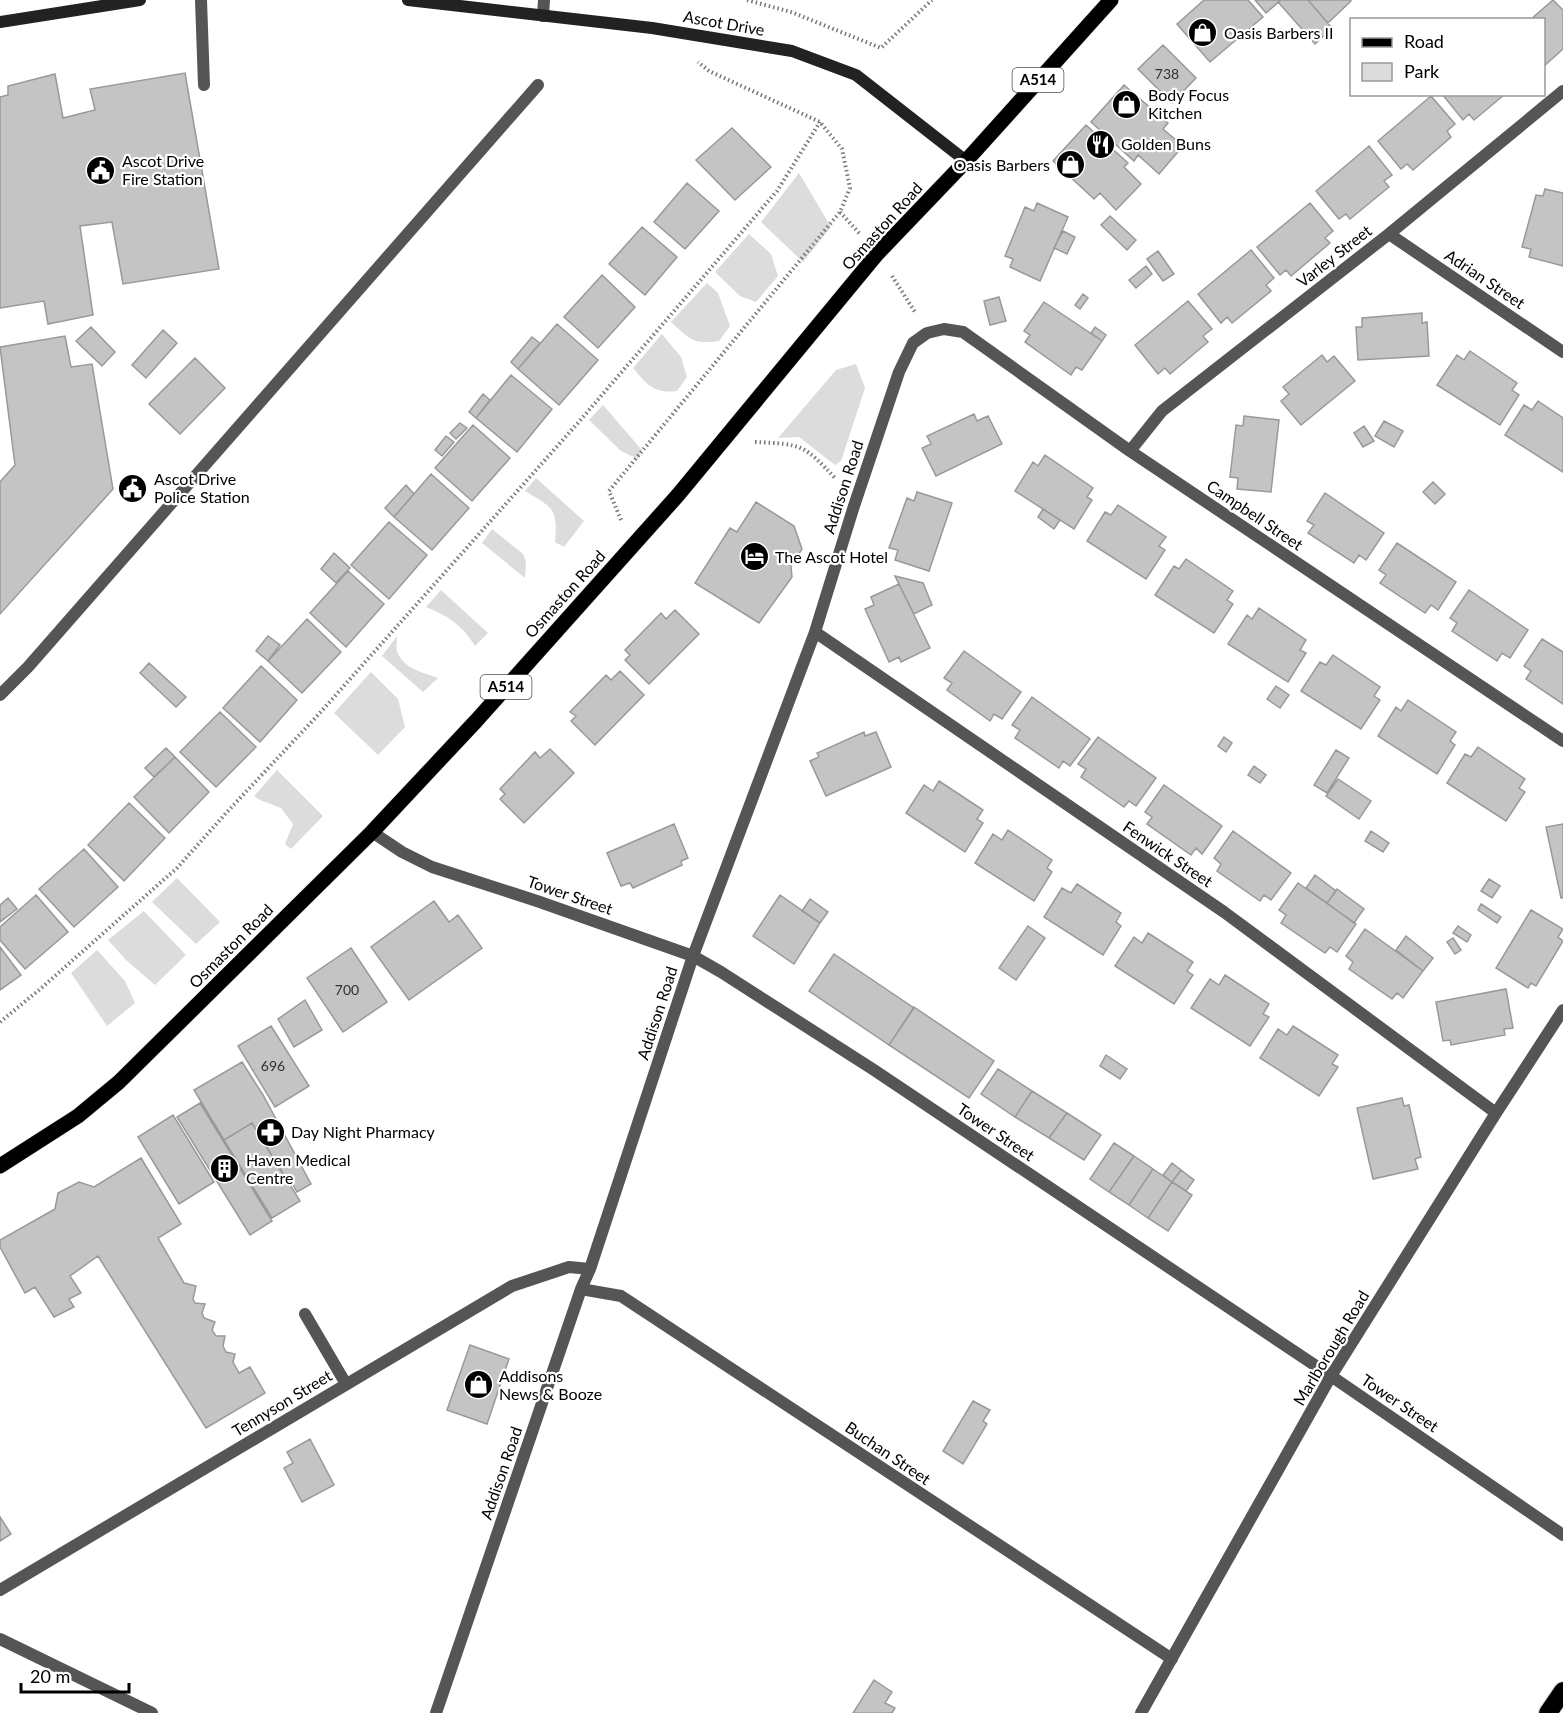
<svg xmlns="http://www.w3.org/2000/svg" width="1563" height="1713" font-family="Lato,sans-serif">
<rect width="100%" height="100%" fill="#fff"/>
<path fill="#dcdcdc" d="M799,173L831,227L803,262L761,222Z
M749,234L771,254L778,276L756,302L740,296L715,272Z
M707,283L718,293L730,326L719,341C693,345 690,339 671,322Z
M662,334L681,357L687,377L677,391C653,394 647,384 633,368Z
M856,364L865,388L841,461L835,465L799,437L778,438L836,370Z
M603,405L642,450L638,459L621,451L589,420Z
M536,478L584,521L564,547L555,542C558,508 553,508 525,491Z
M492,529L523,554L526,562L525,578L482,543Z
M441,590L488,633L475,646C463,626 447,615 426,607Z
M397,636C397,641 396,647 397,651C402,668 424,673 438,678L423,692L382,656Z
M371,672L398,699L405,727L378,755L334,713Z
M277,770L323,816L291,849L285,844L293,824L281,808L260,800L254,796Z
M177,878L220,922L196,944L152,902Z
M144,911L186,955L155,985L126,960L108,940Z
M97,950L125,981L135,1003L107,1026L71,973Z"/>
<path fill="#c4c4c4" stroke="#999" stroke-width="1.5" d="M1204,0H1248L1263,17L1210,62L1177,24Z
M1255,0H1281L1266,13Z
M1281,0H1308L1332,28L1315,44L1278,2Z
M1308,0H1350L1351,1L1328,23Z
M1553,0L1563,10V49L1544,66V20H1530Z
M1163,45L1196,78L1172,103L1138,69Z
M185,73L219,269L123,284L112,222L80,226L93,315L48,324L44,301L0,308V97L8,95V86L55,74L63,118L95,110L90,89Z
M1124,85L1168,123L1163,129L1183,146L1159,174L1138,155L1134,161L1091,122Z
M1442,94H1505L1474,120L1469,114L1463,120Z
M1431,96L1455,124L1447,131L1451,137L1413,170L1407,164L1401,169L1378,141Z
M1086,125L1128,163L1124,167L1141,184L1116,210L1100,193L1094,199L1053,161Z
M732,128L771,167L735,200L696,160Z
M1369,146L1392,175L1384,181L1389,187L1350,219L1346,214L1339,219L1316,191Z
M687,183L719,211L685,249L654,222Z
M1545,189L1563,193V266L1529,257L1531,249L1522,247L1536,195L1543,196Z
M1037,203L1068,217L1040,281L1010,267L1013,259L1005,256L1025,207L1034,211Z
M1310,203L1333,231L1325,238L1330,243L1291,276L1286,270L1280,275L1257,247Z
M1110,216L1136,240L1127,250L1101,225Z
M642,227L677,257L645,295L609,264Z
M1063,231L1075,237L1067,254L1054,248Z
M1251,250L1274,278L1266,285L1271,291L1232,323L1227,317L1221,323L1198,294Z
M1158,251L1174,274L1163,281L1147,259Z
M1146,266L1152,274L1136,288L1129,280Z
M602,275L635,307L598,348L564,317Z
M1083,294L1088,298L1080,309L1075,305Z
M999,297L1006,321L990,325L984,301Z
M1188,301L1212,329L1203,336L1208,342L1170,374L1165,368L1158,374L1135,345Z
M1044,302L1102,341L1082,370L1076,367L1071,375L1025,342L1030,335L1024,331Z
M1422,313V323L1427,322L1429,356L1358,360L1356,327H1362V318Z
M557,324L598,360L559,405L518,369Z
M91,327L115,352L102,366L76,341Z
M1095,327L1106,335L1102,341L1091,333Z
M163,330L177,343L146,378L132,365Z
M65,336L71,367L92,364L113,489L0,614V482L15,465L0,347Z
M532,337L540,343L518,369L511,362Z
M1470,351L1517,383L1512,390L1519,395L1500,425L1437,385L1457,355L1464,360Z
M1322,355L1327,362L1334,356L1355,381L1301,425L1281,401L1289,394L1283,387Z
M195,358L225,388L180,434L149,404Z
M511,375L552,409L517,452L476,418Z
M483,394L490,400L476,418L469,412Z
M1538,401L1563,418V472L1505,435L1524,405L1532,410Z
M974,414L977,421L988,416L1002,444L936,476L922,448L931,444L927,436Z
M1244,416L1279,420L1271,492L1237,489L1238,478L1230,477L1236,425L1243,426Z
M1384,421L1403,431L1394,447L1375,436Z
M460,423L467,428L456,439L450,433Z
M473,425L510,458L472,501L435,468Z
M1364,426L1374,441L1363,447L1354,433Z
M446,436L454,442L442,456L435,450Z
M1045,455L1093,488L1087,497L1092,500L1074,529L1015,491L1033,462L1038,466Z
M431,474L469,508L432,550L394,517Z
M1433,482L1445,494L1435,504L1423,492Z
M406,485L414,494L394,517L385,508Z
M917,492L952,503L929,571L895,560L898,550L889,548L907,498L914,501Z
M1325,493L1384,533L1366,560L1359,555L1354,563L1308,533L1314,525L1307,521Z
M756,502L794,526L802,549L791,566L792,577L759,623L695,583L730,528L737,532Z
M1118,505L1166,537L1159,546L1165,550L1146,579L1087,541L1105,512L1111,515Z
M1043,509L1060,520L1054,529L1038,517Z
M389,522L427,555L389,599L351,565Z
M1397,543L1456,582L1438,610L1431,605L1425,613L1380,583L1386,575L1379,570Z
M334,553L350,568L336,583L321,569Z
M1186,559L1233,591L1227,600L1233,604L1214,633L1155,595L1174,566L1179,569Z
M348,571L384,604L346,647L310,613Z
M895,576L923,583L932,605L914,614Z
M899,584L930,648L901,662L899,657L889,662L865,609L874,605L871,597Z
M1469,590L1528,630L1510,658L1502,653L1497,661L1452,631L1457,623L1450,618Z
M1259,608L1306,640L1300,650L1306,653L1288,682L1228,644L1247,615L1252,619Z
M675,610L699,634L649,684L625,660L630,655L625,650L661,613L666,619Z
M307,619L341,652L302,693L268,661Z
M268,636L280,645L268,661L256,651Z
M1542,639L1563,652V704L1526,679L1531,671L1524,666Z
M964,651L1021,692L1002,719L994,714L990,721L947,690L952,683L944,678Z
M1333,655L1380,687L1374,696L1380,700L1361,729L1301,691L1320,662L1326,665Z
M149,663L186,697L176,707L140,673Z
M261,666L297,700L260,742L223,708Z
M620,671L644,695L595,745L571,721L576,716L570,712L606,675L611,680Z
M1276,686L1289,695L1280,708L1267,699Z
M1032,697L1090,739L1070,766L1063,761L1059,768L1015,738L1020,730L1012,725Z
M1408,700L1456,732L1450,741L1455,745L1437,774L1378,736L1396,707L1401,711Z
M220,712L256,747L216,787L180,752Z
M864,732L865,736L876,732L891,767L826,796L810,761L819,757L817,753Z
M1098,737L1156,778L1136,806L1129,801L1124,807L1081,777L1086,769L1078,764Z
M1224,737L1232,743L1226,752L1218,746Z
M1478,747L1525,779L1519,788L1525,792L1506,821L1447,783L1465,754L1471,757Z
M166,748L175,757L154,777L145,768Z
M550,749L574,773L524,823L500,799L505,794L500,789L535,752L540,758Z
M1336,750L1349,758L1327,793L1314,785Z
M175,757L209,792L169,833L134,797Z
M1254,766L1266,775L1260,783L1248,775Z
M1338,779L1371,801L1359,819L1326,796Z
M939,781L983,810L977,819L983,823L965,852L906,813L924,785L933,791Z
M1164,785L1222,826L1202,854L1196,848L1191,855L1147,824L1152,817L1145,812Z
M129,803L165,838L124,881L88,845Z
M674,824L688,858L681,861L682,865L633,888L630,883L621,886L607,853Z
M1563,824V898H1561L1546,827Z
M1008,830L1052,860L1047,868L1052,872L1034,901L975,863L993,834L1002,840Z
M1233,831L1291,873L1271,900L1264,895L1260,901L1217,871L1221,864L1214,858Z
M1371,831L1389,843L1383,852L1365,841Z
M84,849L118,887L74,927L39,889Z
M1315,875L1336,891L1327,903L1306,888Z
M1489,879L1500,886L1492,898L1481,891Z
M1298,883L1356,924L1337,952L1330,947L1325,953L1281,923L1286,915L1279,910Z
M1077,884L1121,913L1116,922L1121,926L1103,955L1044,917L1062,888L1071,893Z
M1337,889L1364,909L1354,923L1327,903Z
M36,895L68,932L25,969L0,940V927Z
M780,895L820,923L794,964L753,936Z
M8,898L17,909L0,922V905Z
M810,899L828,912L820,923L802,911Z
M434,901L449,922L458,915L482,948L409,1000L371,947Z
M1481,904L1501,917L1497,923L1478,910Z
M1531,910L1563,929L1558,937L1563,941L1536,986L1531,983L1528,988L1496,968Z
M1028,926L1045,938L1016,980L999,968Z
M1458,926L1471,935L1467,942L1453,933Z
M1365,929L1423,971L1403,998L1397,993L1392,999L1349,969L1353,962L1346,956Z
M1148,933L1193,962L1187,971L1193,975L1174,1004L1115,966L1134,937L1142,943Z
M1406,936L1433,958L1423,971L1396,950Z
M1453,938L1461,950L1455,954L1447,942Z
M0,947L21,975L0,990Z
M351,948L387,1002L343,1032L307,978Z
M834,954L914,1008L889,1045L809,991Z
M1225,975L1269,1004L1263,1014L1269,1017L1250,1046L1191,1008L1210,979L1219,985Z
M1506,989L1513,1028L1504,1029L1505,1035L1451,1045L1450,1040L1443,1041L1436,1002Z
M305,1000L322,1030L294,1047L278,1019Z
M914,1007L994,1061L969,1098L889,1045Z
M271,1026L309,1086L275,1107L238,1046Z
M1293,1026L1338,1055L1332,1064L1338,1067L1319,1096L1260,1058L1278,1029L1287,1035Z
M1106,1055L1127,1069L1120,1079L1100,1066Z
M242,1062L263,1095L311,1184L297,1192L288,1176L285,1178L252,1123L224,1140L194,1090Z
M998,1069L1032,1091L1015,1117L981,1094Z
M1032,1091L1067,1113L1049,1138L1015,1117Z
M1402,1098L1404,1106L1409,1105L1421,1157L1415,1159L1418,1169L1373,1179L1357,1108Z
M200,1103L272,1221L250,1235L177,1117Z
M1067,1113L1101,1135L1084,1160L1049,1138Z
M173,1115L214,1182L179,1204L138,1137Z
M252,1123L300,1201L272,1218L224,1140Z
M1114,1143L1134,1156L1109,1192L1090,1179Z
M1134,1156L1153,1169L1129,1205L1109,1192Z
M141,1158L181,1224L158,1238L184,1283L196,1286L193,1299L195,1303L205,1304L202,1313L204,1318L215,1322L212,1330L216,1336H225L223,1346L226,1352L235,1354L233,1362L239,1373L250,1367L265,1393L206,1428L98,1256L70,1276L81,1293L69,1299L74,1307L54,1317L35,1287L25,1293L0,1247V1240L55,1209L58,1193L79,1182L94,1187Z
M1172,1163L1181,1170L1172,1182L1163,1175Z
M1153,1169L1172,1182L1148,1218L1129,1205Z
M1181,1170L1194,1180L1186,1191L1172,1182Z
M1172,1182L1192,1195L1168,1231L1148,1218Z
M470,1345L509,1359L487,1424L447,1410Z
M973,1401L990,1410L983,1421L987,1424L963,1464L943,1451Z
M310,1439L334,1485L302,1502L284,1468L293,1463L287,1452Z
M0,1517L11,1534L0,1541Z
M874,1680L892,1692L885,1703L895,1708L892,1713H853Z"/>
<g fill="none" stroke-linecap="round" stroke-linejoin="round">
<defs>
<path id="primary" d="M0,1166L78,1116L119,1082L372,832L476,721L678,495L877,254L966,161L1111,0"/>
<path id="highway" d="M1548,1713L1563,1691"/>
</defs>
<use href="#primary" stroke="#dbdbdb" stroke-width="16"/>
<use href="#highway" stroke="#dbdbdb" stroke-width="20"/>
<path stroke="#777" stroke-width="4" stroke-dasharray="1.5 3" stroke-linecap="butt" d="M747,0L791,12L881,48L932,0
M840,212L860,234
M892,276L915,312
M755,442C803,444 804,445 836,479
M621,520L609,491L840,212L850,188L842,149L820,122L709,71L698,62
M0,1022L39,990L177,868L227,812L318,715L577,424L777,191L820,122"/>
<path stroke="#555" stroke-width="12" d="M201,0L204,85
M0,695L28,667L538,85
M305,1314L346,1384"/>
<path stroke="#555" stroke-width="12" d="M543,16L544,0
M1389,234L1563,352
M1130,451L1162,411L1389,234L1563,91
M815,632L1224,912L1496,1113
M372,832L402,852L432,867L537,901L693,956L721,972L874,1070L1331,1376L1563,1535
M581,1289L621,1296L1172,1659
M0,1590L512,1286L569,1267L590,1269
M0,1639L152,1713
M436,1713L581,1289L590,1269L693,956L815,632L853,509L899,372L913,343L927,333L944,329L963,332L1130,451L1563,741
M1141,1713L1331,1376L1496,1113L1563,1010"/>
<path stroke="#222" stroke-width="12" d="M408,0L652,28L792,51L856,75L966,161
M0,22L140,0"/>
<use href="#primary" stroke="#000" stroke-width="15"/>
<use href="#highway" stroke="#000" stroke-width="18"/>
</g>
<defs>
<symbol id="shop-disc" viewBox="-11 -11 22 22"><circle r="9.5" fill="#000" stroke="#fff"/><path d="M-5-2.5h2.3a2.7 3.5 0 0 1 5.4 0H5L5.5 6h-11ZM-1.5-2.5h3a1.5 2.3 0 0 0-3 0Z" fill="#fff"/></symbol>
<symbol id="restaurant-disc" viewBox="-11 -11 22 22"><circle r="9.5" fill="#000" stroke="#fff"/><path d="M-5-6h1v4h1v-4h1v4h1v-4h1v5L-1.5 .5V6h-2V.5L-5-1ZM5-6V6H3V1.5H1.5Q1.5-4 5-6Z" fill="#fff"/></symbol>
<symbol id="civic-disc" viewBox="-11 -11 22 22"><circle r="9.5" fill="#000" stroke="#fff"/><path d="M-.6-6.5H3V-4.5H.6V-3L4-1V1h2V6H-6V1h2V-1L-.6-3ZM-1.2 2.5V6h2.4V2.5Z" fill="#fff"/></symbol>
<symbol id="hotel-disc" viewBox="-11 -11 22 22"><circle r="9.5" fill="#000" stroke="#fff"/><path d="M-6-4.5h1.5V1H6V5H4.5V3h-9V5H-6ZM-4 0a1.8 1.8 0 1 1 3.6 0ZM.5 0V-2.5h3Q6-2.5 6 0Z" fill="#fff"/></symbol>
<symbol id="pharmacy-disc" viewBox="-11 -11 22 22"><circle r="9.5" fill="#000" stroke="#fff"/><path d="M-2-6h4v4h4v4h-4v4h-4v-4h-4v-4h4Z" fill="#fff"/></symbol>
<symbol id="building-disc" viewBox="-11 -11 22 22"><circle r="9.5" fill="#000" stroke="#fff"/><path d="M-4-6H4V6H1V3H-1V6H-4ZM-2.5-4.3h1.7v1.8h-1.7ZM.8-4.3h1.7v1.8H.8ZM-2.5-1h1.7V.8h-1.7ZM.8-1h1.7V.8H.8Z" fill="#fff"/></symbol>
</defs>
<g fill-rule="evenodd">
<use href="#shop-disc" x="1186" y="16" width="33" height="33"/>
<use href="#shop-disc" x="1110" y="88" width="33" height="33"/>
<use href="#restaurant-disc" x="1084" y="128" width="33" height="33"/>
<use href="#shop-disc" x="1054" y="148" width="33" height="33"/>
<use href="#civic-disc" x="84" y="154" width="33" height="33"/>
<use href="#civic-disc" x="116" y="472" width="33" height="33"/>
<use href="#hotel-disc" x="738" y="540" width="33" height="33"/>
<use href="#pharmacy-disc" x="254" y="1116" width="33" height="33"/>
<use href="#building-disc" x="208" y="1152" width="33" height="33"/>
<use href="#shop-disc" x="462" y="1368" width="33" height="33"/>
</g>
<g text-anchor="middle" stroke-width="4.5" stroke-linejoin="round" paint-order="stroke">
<g font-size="14" fill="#313131">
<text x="1167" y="79">738</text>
<text x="347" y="995">700</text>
<text x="273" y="1071">696</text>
</g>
<g fill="#fff" stroke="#4c4c4c" stroke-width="1.5">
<rect x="1012.5" y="68" width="51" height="24" rx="4.5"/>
<rect x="480.5" y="675" width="51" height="24" rx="4.5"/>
</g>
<g font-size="15" font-weight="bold" fill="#000">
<text x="1038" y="85">A514</text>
<text x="506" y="692">A514</text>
</g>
<g font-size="16" fill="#000" stroke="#fff">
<text transform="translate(724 23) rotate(10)" y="6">Ascot Drive</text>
<text transform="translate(882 226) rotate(-48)" y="6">Osmaston Road</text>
<text transform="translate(1334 256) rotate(-38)" y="6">Varley Street</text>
<text transform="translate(1485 279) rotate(34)" y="6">Adrian Street</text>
<text transform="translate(843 487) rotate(-72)" y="6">Addison Road</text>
<text transform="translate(1255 515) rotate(34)" y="6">Campbell Street</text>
<text transform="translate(565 594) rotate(-48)" y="6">Osmaston Road</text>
<text transform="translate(1168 854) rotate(34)" y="6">Fenwick Street</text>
<text transform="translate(570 895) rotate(19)" y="6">Tower Street</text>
<text transform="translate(231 946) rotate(-45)" y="6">Osmaston Road</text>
<text transform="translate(657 1013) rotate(-72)" y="6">Addison Road</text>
<text transform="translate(996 1132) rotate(34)" y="6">Tower Street</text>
<text transform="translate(1331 1348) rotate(-59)" y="6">Marlborough Road</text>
<text transform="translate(282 1403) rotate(-31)" y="6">Tennyson Street</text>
<text transform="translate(1400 1403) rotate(34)" y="6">Tower Street</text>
<text transform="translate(888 1453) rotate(34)" y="6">Buchan Street</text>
<text transform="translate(501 1473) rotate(-71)" y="6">Addison Road</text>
</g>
<g font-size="16" fill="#000" stroke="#fff" text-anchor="start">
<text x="1224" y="39">Oasis Barbers II</text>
<text x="1148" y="101">Body Focus<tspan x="1148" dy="18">Kitchen</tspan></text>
<text x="1121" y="150">Golden Buns</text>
<text x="122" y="167">Ascot Drive<tspan x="122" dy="18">Fire Station</tspan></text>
<text x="1050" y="171" text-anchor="end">Oasis Barbers</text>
<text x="154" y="485">Ascot Drive<tspan x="154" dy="18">Police Station</tspan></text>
<text x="775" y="563">The Ascot Hotel</text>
<text x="291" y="1138">Day Night Pharmacy</text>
<text x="246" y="1166">Haven Medical<tspan x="246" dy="18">Centre</tspan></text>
<text x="499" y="1382">Addisons<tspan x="499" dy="18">News &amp; Booze</tspan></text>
</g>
</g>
<rect x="1350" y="18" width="195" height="78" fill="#ffffff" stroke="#999999" stroke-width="1.5"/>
<rect x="1362" y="38" width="30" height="9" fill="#000000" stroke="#999999" stroke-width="1.5"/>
<text x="1404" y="48" font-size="18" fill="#000000">Road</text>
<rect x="1362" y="63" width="30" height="18" fill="#dcdcdc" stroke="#999999" stroke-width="1.5"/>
<text x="1404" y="78" font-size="18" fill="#000000">Park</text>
<path d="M21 1683v9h108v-9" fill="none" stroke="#000000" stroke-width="3"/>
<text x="30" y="1683" font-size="18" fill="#000000" stroke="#ffffff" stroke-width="4.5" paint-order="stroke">20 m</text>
</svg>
